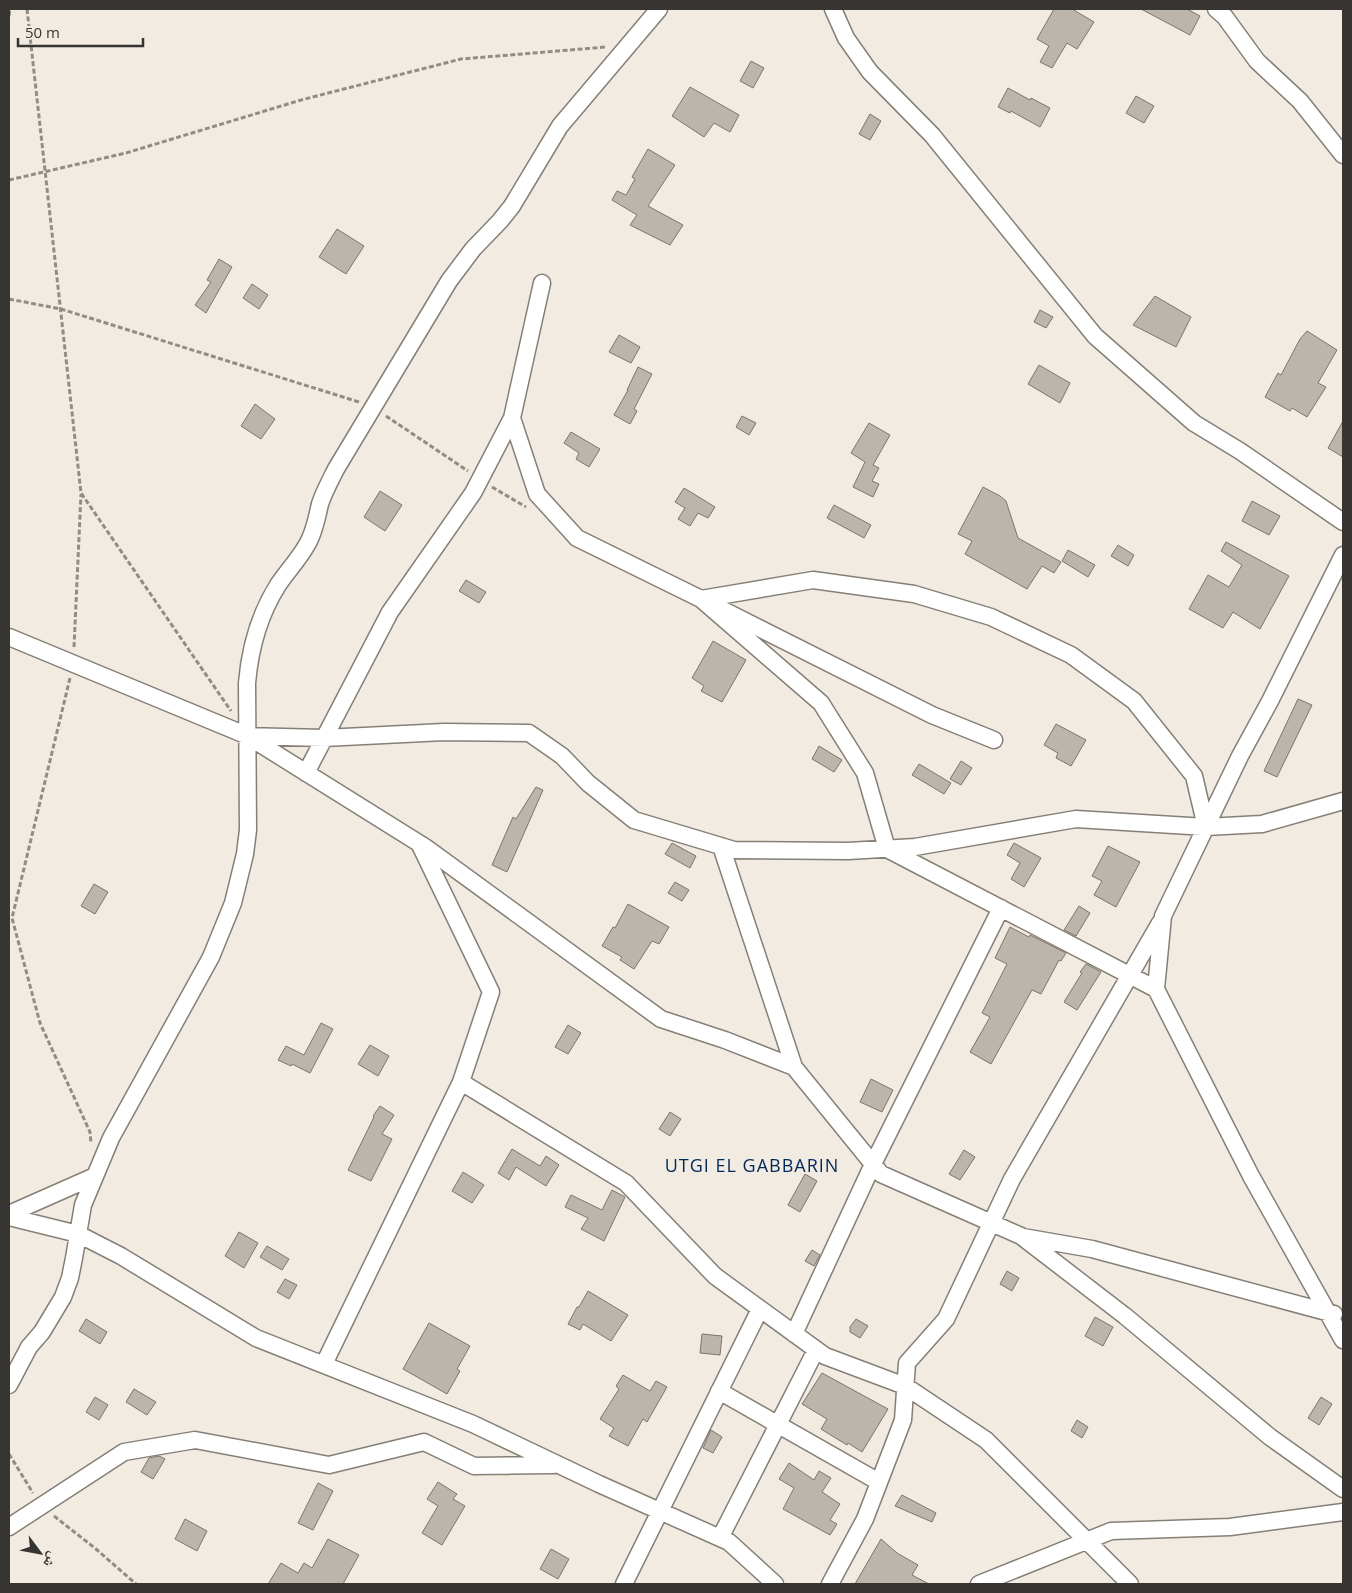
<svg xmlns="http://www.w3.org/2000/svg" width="1352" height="1593" font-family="'Open Sans','Noto Naskh Arabic',sans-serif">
<rect width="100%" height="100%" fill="#f2ebe1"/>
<path fill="#bcb5ac" stroke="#7b756c" d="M1054,9H1072L1094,22L1077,49L1067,43L1052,68L1040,62L1049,46L1037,39Z
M1141,9H1187L1200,16L1190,35Z
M751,61L764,68L753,88L740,81Z
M690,87L739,115L730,132L714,123L704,137L672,116Z
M1008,88L1030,100L1031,98L1050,108L1040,127L1011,111L1010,113L998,107Z
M1136,96L1154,106L1144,123L1126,113Z
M870,114L881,121L870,140L859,134Z
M648,149L675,165L648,206L683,225L670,245L630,225L637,215L612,200L617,191L626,195L635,179L632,177Z
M337,229L364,246L346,274L319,257Z
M219,259L232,267L206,313L195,305L211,282L207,280Z
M252,284L268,295L259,309L243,298Z
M1155,296L1191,317L1176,347L1133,325Z
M1040,310L1053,317L1046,328L1034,322Z
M1307,331L1337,350L1318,383L1326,387L1307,417L1292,408L1290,411L1265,397L1278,373L1281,375L1300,339Z
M619,335L640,347L631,363L609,352Z
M1039,365L1070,383L1060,403L1028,384Z
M638,367L652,374L634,409L637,411L630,424L614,415L628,390H627Z
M255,404L275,419L261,439L241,426Z
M742,416L756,423L749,435L736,427Z
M1343,421V457L1328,448Z
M869,423L890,435L873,465L879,468L872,481L879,484L873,497L853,487L865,462L851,453Z
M571,432L600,449L589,467L576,459L579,453L564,443Z
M983,487L1000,496L1006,501L1018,538L1061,562L1054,573L1042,566L1027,589L965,554L972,541L958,534Z
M684,488L715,507L708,518L698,513L690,526L678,519L685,508L675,502Z
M380,491L402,505L385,531L364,517Z
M1252,501L1280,516L1269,535L1242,521Z
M834,505L871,525L864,538L827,518Z
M1226,542L1289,576L1260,629L1233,612L1223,628L1189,609L1208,575L1229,587L1242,565L1221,551Z
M1118,545L1134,555L1128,566L1111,556Z
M1068,550L1095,565L1088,577L1062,561Z
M466,580L486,592L479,603L459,591Z
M713,641L746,660L722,702L701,691L704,686L692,678Z
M1298,699L1312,705L1277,777L1264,771Z
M1056,724L1086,740L1071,766L1056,758L1058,753L1044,745Z
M819,746L842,760L834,772L812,759Z
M961,761L972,768L961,785L950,779Z
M919,764L951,783L944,794L912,775Z
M536,787L543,790L507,872L492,865L513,817L516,819Z
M672,843L696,856L690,868L665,854Z
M1014,843L1041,858L1024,887L1011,879L1020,863L1007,855Z
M1108,846L1140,862L1116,907L1094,895L1102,881L1092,876Z
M675,882L689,890L682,901L668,893Z
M94,884L108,892L95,914L81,906Z
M628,904L669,927L659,944L652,941L634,969L620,960L622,957L602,946L613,927L615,928Z
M1079,906L1090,913L1076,936L1064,930Z
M1010,927L1029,937L1030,935L1066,953L1061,961L1059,960L1041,994L1032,990L991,1064L970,1052L990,1017L982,1013L1007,964L995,958Z
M1086,964L1101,972L1077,1010L1064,1002L1082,973L1080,972Z
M321,1023L333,1029L310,1073L292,1064L291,1066L278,1060L286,1046L304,1055Z
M568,1025L581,1033L568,1054L555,1047Z
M370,1045L389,1056L378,1076L358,1064Z
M871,1079L893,1090L882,1112L860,1102Z
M380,1106L394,1115L382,1134L392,1139L371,1181L348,1170L374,1117L373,1116Z
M670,1112L681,1119L670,1136L659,1129Z
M512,1149L540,1166L546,1156L559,1165L546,1186L516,1167L509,1180L498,1173Z
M964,1150L975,1157L960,1180L949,1174Z
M463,1172L484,1185L472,1203L452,1191Z
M805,1174L817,1181L800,1212L788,1205Z
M612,1190L625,1197L604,1241L581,1229L588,1218L565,1207L571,1195L602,1210Z
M239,1232L258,1243L244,1268L225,1256Z
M267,1246L289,1259L282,1270L260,1257Z
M812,1250L820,1255L814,1266L805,1261Z
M1007,1271L1019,1278L1012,1291L1000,1284Z
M285,1279L297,1285L289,1299L277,1292Z
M588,1291L628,1315L611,1341L583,1324L580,1330L568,1324L577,1307H579Z
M1095,1317L1113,1327L1103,1346L1085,1336Z
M86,1319L107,1332L100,1344L79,1331Z
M856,1319L868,1326L860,1338L850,1332V1327Z
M429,1323L470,1346L457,1369L460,1371L447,1394L403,1369Z
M702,1334L722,1336L720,1355L700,1353Z
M822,1373L888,1409L862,1452L848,1443L847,1445L821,1429L827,1419L802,1404Z
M623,1375L650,1391L656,1381L667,1387L647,1422L643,1419L628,1446L609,1436L614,1428L600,1419L619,1389L616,1386Z
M134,1389L156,1402L147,1415L126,1402Z
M95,1397L108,1405L99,1420L86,1412Z
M1321,1397L1332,1404L1319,1425L1308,1418Z
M1077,1420L1088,1427L1082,1438L1071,1431Z
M711,1430L722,1437L713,1453L703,1448Z
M159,1456L165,1459L153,1479L141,1472L149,1458Z
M789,1463L814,1480L819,1471L831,1478L822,1492L840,1504L830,1520L837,1524L830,1535L783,1509L794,1488L779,1479Z
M438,1482L457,1494L453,1499L465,1506L442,1545L422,1533L438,1506L427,1499Z
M318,1483L333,1491L313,1530L298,1523Z
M902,1495L936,1513L932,1522L895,1506Z
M185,1519L207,1531L197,1551L175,1539Z
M328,1539L359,1555L343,1584H268L281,1563L298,1573L304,1563L312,1568Z
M881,1539L897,1553L918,1565L912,1575L929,1584H855Z
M551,1549L569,1559L558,1579L540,1569Z"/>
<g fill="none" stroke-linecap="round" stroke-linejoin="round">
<defs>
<path id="minor" d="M833,9L846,38L870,72L932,135L1095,336L1194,423L1240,451L1343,522
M1216,9L1225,17L1257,61L1300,101L1343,155
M542,283L512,418L537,494L577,538L701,599L813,580L914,594L991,617L1071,655L1134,701L1194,776L1206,827
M1343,555L1270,701L1240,756L1163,916L1156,989L1251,1176L1343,1340
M701,599L821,703L865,773L887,849L1156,989
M723,610L932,715L994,740
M9,637L248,736L324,738L444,732L529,733L562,756L588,783L634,820L734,850L848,851L915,847L1076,819L1206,827L1262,824L1343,801
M249,737L425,847L661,1019L725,1040L794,1067L881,1174L1021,1236L1125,1316L1270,1437L1343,1489
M306,773L390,612L473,493L512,418
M420,845L491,992L461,1082
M721,846L794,1067
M9,1214L95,1176
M9,1217L78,1234L121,1256L256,1338L473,1424L599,1484L729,1542L775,1584
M1023,1237L1092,1249L1334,1314
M794,1334L873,1164L1001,908
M324,1364L461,1082L626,1183L715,1276L825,1356L905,1386L986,1440L1130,1584
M9,1385L29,1347L42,1332L63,1297L70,1278L74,1258L83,1205L111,1138L211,957L233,903L245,854L248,830L247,683C250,648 259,615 278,585C288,570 301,557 309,541C315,529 317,517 320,504C324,492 330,481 336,469L449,281L473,249L500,221L512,206L560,126L659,9
M719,1391L879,1482
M9,1527L124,1452L195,1440L329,1465L424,1442L474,1466L554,1465
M720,1538L816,1350
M624,1584L760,1309
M830,1584L865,1519L903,1420L907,1363L946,1319L1012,1179L1160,923
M979,1584L1111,1531L1230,1527L1343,1512"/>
</defs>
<use href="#minor" stroke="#857f76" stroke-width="19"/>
<path stroke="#918d86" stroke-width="3" stroke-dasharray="5 2.5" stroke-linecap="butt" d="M27,9L81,493L231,711
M9,16L10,9
M9,180L126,153L301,100L461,59L606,47
M9,299L61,309L359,402
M386,416L468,471
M492,487L526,507
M74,647L81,494
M70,678L12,918L40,1023L90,1132L91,1143
M9,1454L33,1493
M54,1516L96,1549L136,1584"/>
<use href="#minor" stroke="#fff" stroke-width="16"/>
</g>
<g text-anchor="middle" stroke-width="4" stroke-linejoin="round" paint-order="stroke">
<g font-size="18" letter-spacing="1" fill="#00295b" stroke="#f2ebe1">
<text x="752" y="1172">UTGI EL GABBARIN</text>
</g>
</g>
<rect width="1352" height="1593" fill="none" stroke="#373531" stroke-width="20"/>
<g transform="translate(40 1553) rotate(122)" stroke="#f2ebe1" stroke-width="4" paint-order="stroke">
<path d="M0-4L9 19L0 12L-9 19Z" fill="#373531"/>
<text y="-8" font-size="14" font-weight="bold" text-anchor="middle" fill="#373531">ش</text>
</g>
<path d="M18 38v8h125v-8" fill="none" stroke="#373531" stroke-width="2.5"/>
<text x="25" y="38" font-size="15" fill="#373531" stroke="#f2ebe1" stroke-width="4" paint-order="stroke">50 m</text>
</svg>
